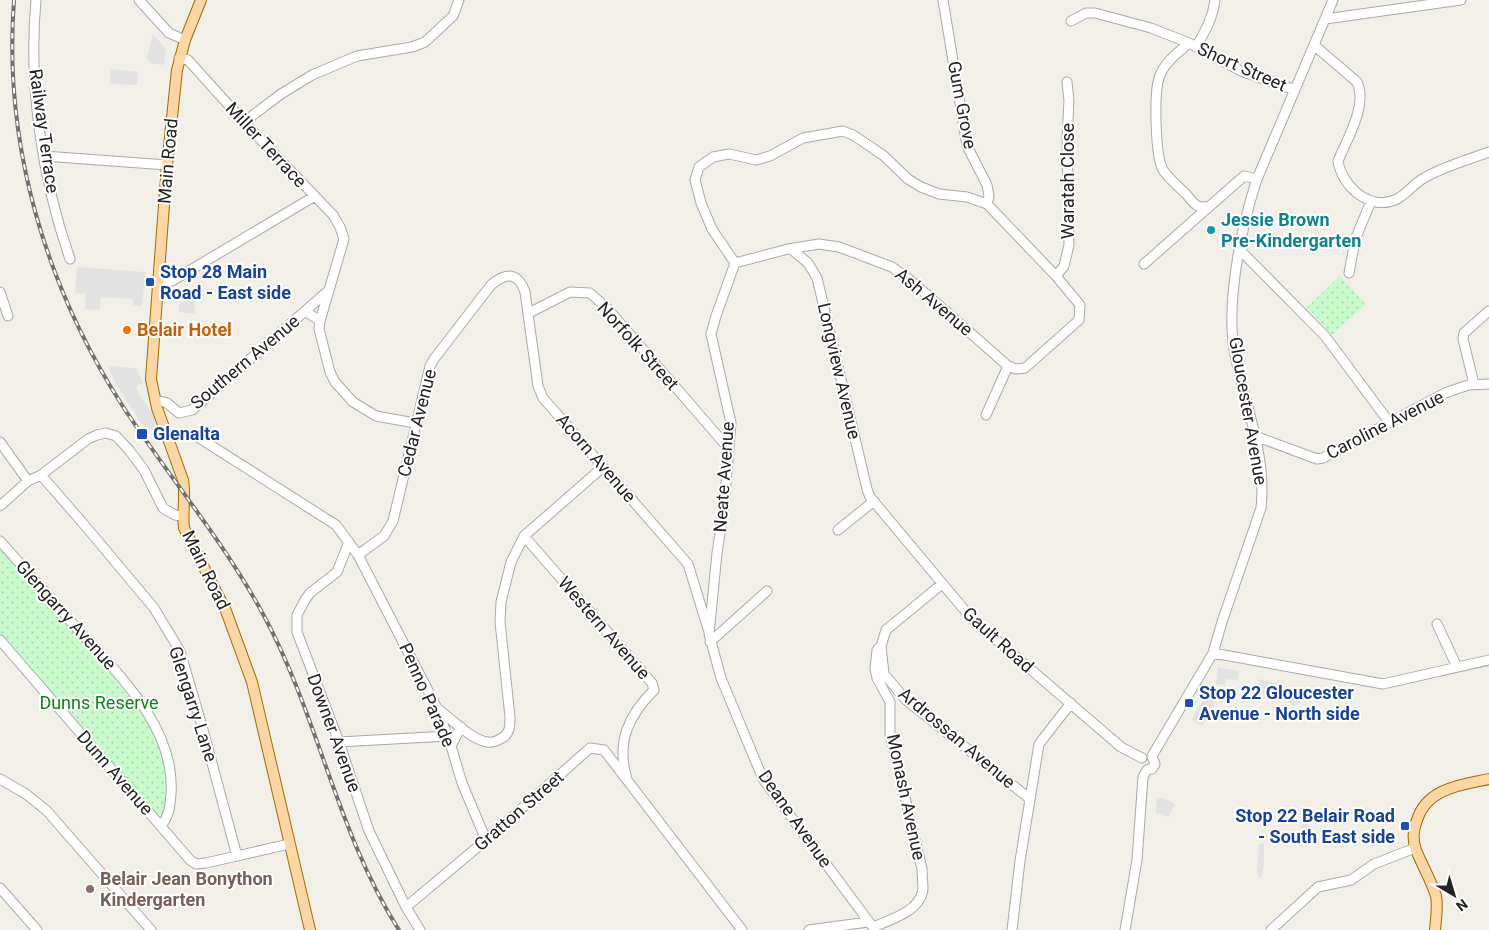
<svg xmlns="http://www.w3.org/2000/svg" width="1489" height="930" font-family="Roboto,sans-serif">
<defs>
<pattern id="park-dots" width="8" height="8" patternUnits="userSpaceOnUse" patternTransform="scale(1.25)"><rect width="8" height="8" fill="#c8facc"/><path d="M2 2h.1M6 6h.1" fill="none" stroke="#acd6af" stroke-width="1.8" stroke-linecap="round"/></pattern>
</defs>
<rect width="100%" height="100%" fill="#f2efe9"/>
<path fill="url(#park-dots)" d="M1340,276L1366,304L1332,335L1307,307Z
M0,541L135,693L163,742L171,782L161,826L0,640Z"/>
<path fill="#e2e2e2" d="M153,34L166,49L164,65L150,63L147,58Z
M110,69L138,72L137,85L110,84Z
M77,267L145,272L142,306L133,305V299L101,297L100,310L85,309L86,294L75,293Z
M190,296L194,300L195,314L179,312V304Z
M108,366L136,368L143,383L136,386L140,396L152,412L156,426L149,430L143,426L115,382Z
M1218,667L1239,671L1237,680L1226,679L1225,685L1216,684Z
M1259,679L1278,683L1272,700L1256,690Z
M1297,687L1306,695L1294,707L1285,698Z
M1208,691L1218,697L1202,726L1192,720Z
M1157,798H1164L1175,804L1168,817L1156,813Z
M1314,808L1304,837L1299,832L1307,810Z
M1264,843V866L1261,878L1257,875L1259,844Z"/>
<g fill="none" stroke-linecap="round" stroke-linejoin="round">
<defs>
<path id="minor" d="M36,0C28,84 42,179 70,259
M139,0L169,33L185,40
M943,0L967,146L987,185L989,196L987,204
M1325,19L1461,0
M1071,21L1086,13H1095L1151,28L1189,43L1241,71L1295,90
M1189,43C1178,53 1164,62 1159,78C1154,93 1155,156 1163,170C1169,179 1179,187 1187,195C1193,203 1198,210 1209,206
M1314,45L1357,82C1368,105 1347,139 1338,161C1342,187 1371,212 1397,199C1407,194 1414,183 1424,178C1444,166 1468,160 1489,152
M1196,47C1205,31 1213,18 1215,0
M179,58L188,60L244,122L333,215L340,227L344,239L320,321
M244,122L281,94L312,75L357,56L412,47L425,42L453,16L459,0
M44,156L167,165
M791,249L808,263L817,278L867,489L870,497L972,619L1121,747L1142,758
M1239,249L1325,336L1389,422
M735,263L788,249L819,244L839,247L892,267L910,280L1008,366L1016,369L1025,368L1079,320L1080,305L1056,276L987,204L967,197L939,194L921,187L908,179L884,156L865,143L853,135L843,131L803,138L770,156L756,160L729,154L713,157L699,167L695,180L701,203L712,229L735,263L716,316L711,334L731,423L724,507L717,553L709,634L721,678L763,779L875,930
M1144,264L1244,176L1257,179
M1349,273L1355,240L1371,201
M1056,276L1064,266L1069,245L1067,138L1069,101L1067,82
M158,280L172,281L315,196
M0,292L8,316
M305,311L320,321L319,329L330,372L335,382L353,402L376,416L415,423
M529,313L570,292L590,293L608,309L729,449
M1474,384L1463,339L1464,333L1489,311
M156,400L167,403L179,413L192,410L328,291
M986,415L1008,366
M193,434L336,525L358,555L437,708L451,746L462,783L486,840
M1255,436L1317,459L1323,458L1445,393L1468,385L1489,384
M0,442L28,481
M41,475L87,528L154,608L180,651L202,726L237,856
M0,506L28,481L41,475L88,439L97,435L106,433L116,436L129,450L144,470L163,508L175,515L182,516
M838,530L874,501
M524,536L652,683L654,690C628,716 616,742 627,779
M0,541C24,568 49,596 73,624C115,671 176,726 171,794C170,807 169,816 161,826
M349,542L337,572L310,593L305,600L297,615V632L339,742L369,831L406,907L420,930
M358,555L384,536L393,521L430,366L434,359L491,285C506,272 518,272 525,292L538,386L543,398L688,564L708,629
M942,584L886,630L881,646L884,674L906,700L1030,799
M1437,624L1457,667
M0,640L190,860L196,864L206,863L289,844
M710,642L767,591
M1213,653L1383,684L1489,660
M437,708C450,718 472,740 487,742C492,743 497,741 502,738C510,734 510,725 510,717L500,622L501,602L511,562L524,536L603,467
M339,742L448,736
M451,746L461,727
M1152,756L1213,653L1222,622L1261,508C1267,456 1245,405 1235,355C1225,305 1241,228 1257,179L1333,0
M1147,770L1152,769L1155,764L1152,756
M0,779L26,794L47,811L151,930
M0,888L37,930
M406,907L486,840L590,748L604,750L742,930
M873,927C890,920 921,911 923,889C923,883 922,876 922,869L890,734V702L877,678L875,669L877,650L881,646
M809,930L868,922
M1012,930L1020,861L1039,744L1071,703
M1125,930L1137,860L1143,777L1147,770
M1271,930L1318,887L1351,880L1374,864L1415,848"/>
<path id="major" d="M201,0L185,40L177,70L167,165L151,379L157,408L183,480C186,496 182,512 184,528L226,611L252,682L310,930
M1435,930C1436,919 1438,906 1436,896C1431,880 1422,865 1416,850C1412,839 1413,830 1417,820C1427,788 1461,785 1489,779"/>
</defs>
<use href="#minor" stroke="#a9a9a9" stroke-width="11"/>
<use href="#major" stroke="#a06b00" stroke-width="12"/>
<use href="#minor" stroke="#fff" stroke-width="9"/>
<use href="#major" stroke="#fcd6a4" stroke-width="10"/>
<defs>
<path id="rail" d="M14,0C3,143 45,285 122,405C168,476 223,540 263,614C318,715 337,833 399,930"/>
</defs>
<use href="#rail" stroke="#707070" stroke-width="4"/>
<use href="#rail" stroke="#fff" stroke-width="2" stroke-dasharray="5.5" stroke-linecap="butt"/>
</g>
<circle fill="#0f9aa8" stroke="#fff" stroke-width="2" cx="1211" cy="230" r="5"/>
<g fill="#1a4fb4" stroke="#fff" stroke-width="2">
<rect x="145" y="277" width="10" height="10" rx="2.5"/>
<rect x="136" y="428" width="12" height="12" rx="2.5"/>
<rect x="1184" y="698" width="10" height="10" rx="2.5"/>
<rect x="1400" y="821" width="10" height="10" rx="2.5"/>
</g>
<circle fill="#e8710a" stroke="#fff" stroke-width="2" cx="127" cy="330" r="5"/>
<circle fill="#8d6e63" stroke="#fff" stroke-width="2" cx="90" cy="889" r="5"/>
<g text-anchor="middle" stroke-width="4" stroke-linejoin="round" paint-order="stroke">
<g font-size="18" fill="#222" stroke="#fff">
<text transform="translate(1242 67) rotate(24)" y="6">Short Street</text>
<text transform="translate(962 105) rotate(79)" y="6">Gum Grove</text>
<text transform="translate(44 131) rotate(82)" y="6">Railway Terrace</text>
<text transform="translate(266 145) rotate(47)" y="6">Miller Terrace</text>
<text transform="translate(168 161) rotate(-85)" y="6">Main Road</text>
<text transform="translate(1068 181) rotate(-90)" y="6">Waratah Close</text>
<text transform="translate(934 302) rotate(40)" y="6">Ash Avenue</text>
<text transform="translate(638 346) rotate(48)" y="6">Norfolk Street</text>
<text transform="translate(245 362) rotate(-40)" y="6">Southern Avenue</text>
<text transform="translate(839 371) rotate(77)" y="6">Longview Avenue</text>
<text transform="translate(1248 411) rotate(80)" y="6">Gloucester Avenue</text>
<text transform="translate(417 423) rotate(-76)" y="6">Cedar Avenue</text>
<text transform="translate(1385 425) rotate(-27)" y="6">Caroline Avenue</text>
<text transform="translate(596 458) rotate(49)" y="6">Acorn Avenue</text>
<text transform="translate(724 477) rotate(-86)" y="6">Neate Avenue</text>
<text transform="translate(206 570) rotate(64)" y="6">Main Road</text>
<text transform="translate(66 615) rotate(48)" y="6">Glengarry Avenue</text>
<text transform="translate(604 628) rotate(49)" y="6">Western Avenue</text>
<text transform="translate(998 640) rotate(42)" y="6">Gault Road</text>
<text transform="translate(427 695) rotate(66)" y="6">Penno Parade</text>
<text transform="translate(193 704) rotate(72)" y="6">Glengarry Lane</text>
<text transform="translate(334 733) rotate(70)" y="6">Downer Avenue</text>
<text transform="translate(957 738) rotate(40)" y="6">Ardrossan Avenue</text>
<text transform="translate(115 773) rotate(49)" y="6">Dunn Avenue</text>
<text transform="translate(906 797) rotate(78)" y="6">Monash Avenue</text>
<text transform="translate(519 811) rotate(-41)" y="6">Gratton Street</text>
<text transform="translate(795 819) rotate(55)" y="6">Deane Avenue</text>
</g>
<g font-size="18" font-weight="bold" fill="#0d838f" stroke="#fff" text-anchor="start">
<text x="1221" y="226">Jessie Brown<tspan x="1221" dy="21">Pre-Kindergarten</tspan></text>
</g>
<g font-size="18" font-weight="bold" fill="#164399" stroke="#fff" text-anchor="start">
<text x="160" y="278">Stop 28 Main<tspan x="160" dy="21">Road - East side</tspan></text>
<text x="153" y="440">Glenalta</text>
<text x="1199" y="699">Stop 22 Gloucester<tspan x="1199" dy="21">Avenue - North side</tspan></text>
<text x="1395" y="822" text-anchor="end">Stop 22 Belair Road<tspan x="1395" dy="21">- South East side</tspan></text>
</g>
<g font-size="18" font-weight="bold" fill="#c56008" stroke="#fff" text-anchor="start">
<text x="137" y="336">Belair Hotel</text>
</g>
<g font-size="18" fill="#0c8416" stroke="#fff">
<text x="99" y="709">Dunns Reserve</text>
</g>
<g font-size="18" font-weight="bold" fill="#785e54" stroke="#fff" text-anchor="start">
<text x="100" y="885">Belair Jean Bonython<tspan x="100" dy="21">Kindergarten</tspan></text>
</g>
</g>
<g transform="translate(1454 895) rotate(142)" stroke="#ffffff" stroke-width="4" paint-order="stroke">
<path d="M0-4L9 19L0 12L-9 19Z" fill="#222222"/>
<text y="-8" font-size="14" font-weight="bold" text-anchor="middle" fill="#222222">N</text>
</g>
</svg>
